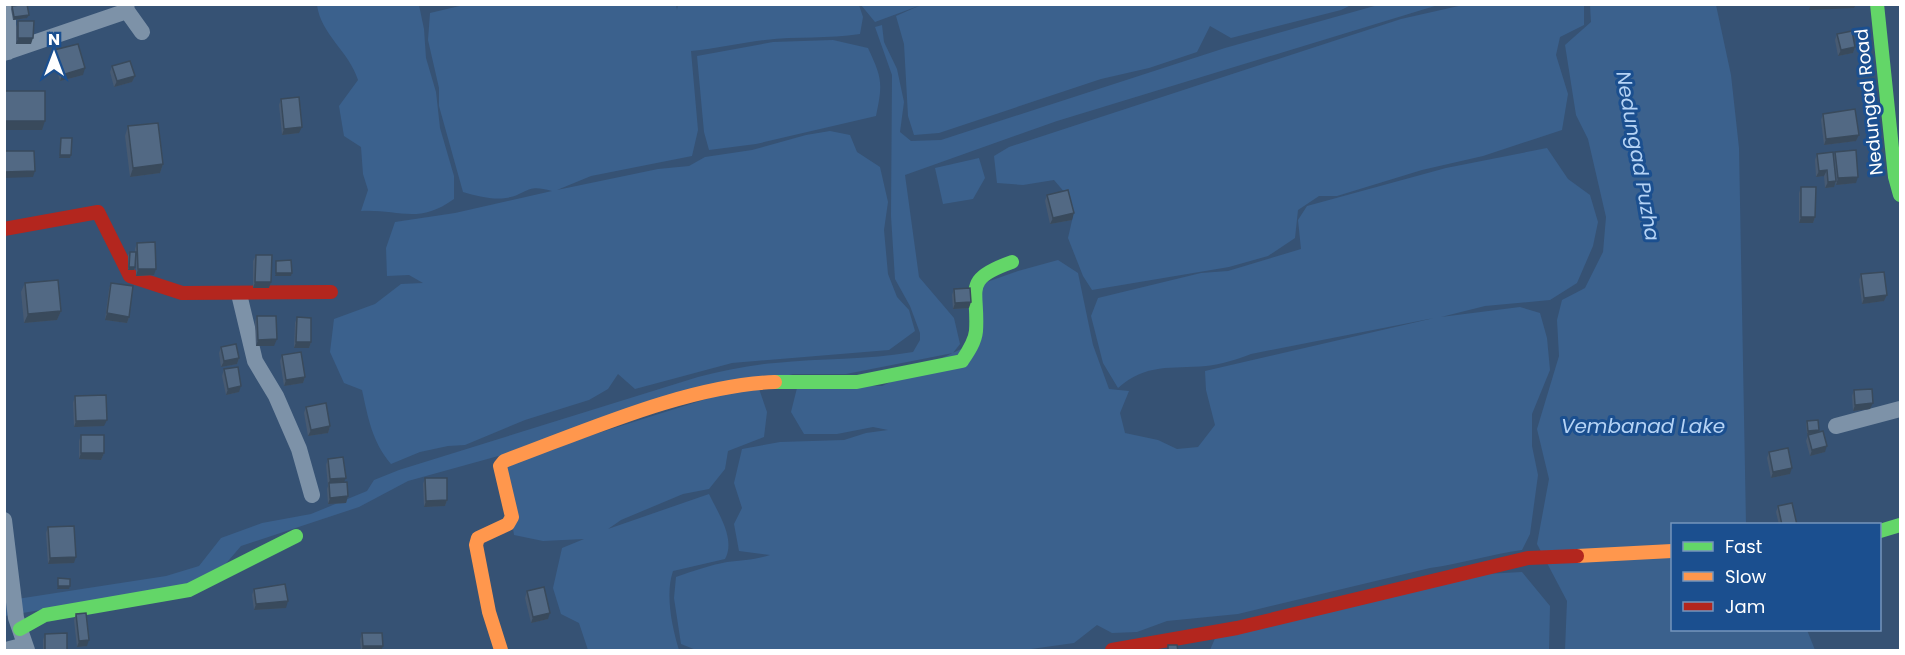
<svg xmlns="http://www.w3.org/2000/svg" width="1905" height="655" font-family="Poppins,sans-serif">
<rect width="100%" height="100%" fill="#365274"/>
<path fill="#3b618d" d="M468,4H676L677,10L678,4L859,5L863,17L860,34C828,39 797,36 765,40C740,43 716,49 691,51L698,130L692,156L591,176L557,190L658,169L689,166L705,157L752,150L806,135L830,131L850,135L857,152L880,167L888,202L884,230L888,274L897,297L909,310L915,331L889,350L732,363L635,389L618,374L608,389L589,400L525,420L465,445L448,446L420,452L391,464C372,442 368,417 362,390L344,383L330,352L334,319L375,304L401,284L423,283L409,275L387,276L386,248L395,222L455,213L552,191C526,183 528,194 506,198C492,200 477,196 463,192L439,106V88L428,40L430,13Z
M317,5H419L424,29L426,58L436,92L440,128L454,176V199C418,225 399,209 361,211L368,190L363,174L361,147L344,136L339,106L358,80C349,51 321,35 317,5Z
M861,5L922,4L923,5H1351L1341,10L1231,38L1210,26L1197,52L1149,68L1101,79L939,133L914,135L908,116L904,44L896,16L921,5L875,22Z
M1378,5H1438L1057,121L905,175L919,277L954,318L960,344L953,353L846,374H793L408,481L359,507L241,546L211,581L5,616L4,601L166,576L199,566L221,538L262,523L311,514L367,491L374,480L399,470L698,377C723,371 749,365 775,363C821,358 867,360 913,352L920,340V333L910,306L895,279L891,216L892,75L875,27L882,25L884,42L897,69L904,102L900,132L911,141L941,140L1225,48Z
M1463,5H1584V25L1560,37L1556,55L1568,94L1562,130L1483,156L1422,170L1337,196H1319L1298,210L1295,238L1268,256L1229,267L1092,290L1083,276L1068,238L1073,216L1066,194L1054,180L1023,185L997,183L994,156L1009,147L1401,19Z
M1590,5H1716L1731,75L1739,148L1746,524H1672V630H1807L1815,650H1565L1567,601L1537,544L1549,479L1537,429L1559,356L1557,320L1562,300L1585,288L1603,252L1606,217L1588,139L1576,115L1565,45L1591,22Z
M833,40L868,48C882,78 883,83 876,116L756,144L709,150L704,132L697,56L773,42Z
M1547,148L1568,179L1590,195L1598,222L1593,246L1577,283L1550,300L1485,306L1441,317L1520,307L1540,313L1547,338L1550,370L1532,414V446L1538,475L1530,534L1522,550C1491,554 1461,564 1430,568L1238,614L1167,621L1137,632L1112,633L1097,625L1074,643L1024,650H696L681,644L674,598L676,577C693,571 710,565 727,562C742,560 755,560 770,555L739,551L734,524L742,508L734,483L742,449L780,442L844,440L866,433L888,430L873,427L837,434H804L791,412L798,384L882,386L972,344L967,289L1018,271L1058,260L1078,273L1093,345L1109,389L1129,391L1120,413L1125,433L1158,440L1177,449L1198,447L1215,425L1206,390L1205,371L1434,318L1251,354C1235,360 1222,364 1206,366C1171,369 1146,363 1118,388L1103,363L1091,316L1098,298L1201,273L1228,271L1301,249L1298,220L1307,206L1446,168Z
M979,158L985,178L973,199L943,204L935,168Z
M757,383L767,412L764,437L728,451L725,469L709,489L683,494L621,520L608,529L709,494C718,513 736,539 725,559L673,571C665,594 672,627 679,650H588L579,623L561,614L553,588L562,548L584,539L543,541L514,535L503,463Z
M1522,572L1550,606L1549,650H1210L1216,636L1485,574Z"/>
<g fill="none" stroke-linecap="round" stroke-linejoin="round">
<path stroke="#7d92a8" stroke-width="16" d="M127,11L142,32
M8,52V4
M4,53L127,11L126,4
M239,294L255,361L276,396L299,449L312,495
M1836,426L1900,409
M4,520L16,618L27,650
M6,650L25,645"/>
<path stroke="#63d668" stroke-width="14" d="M1877,4L1895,177L1900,195
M775,382H857L962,361C968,352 975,342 976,331C979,289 961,280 1012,262
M1880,531L1900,525
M20,629L45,615L189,590L296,536"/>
<path stroke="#ff974d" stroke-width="14" d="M1577,556L1672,551
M501,650L489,612L476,545L478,538L508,524L512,517L500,466L504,461C586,431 688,385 775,382"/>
<path stroke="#b3261e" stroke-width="14" d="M4,229L98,212L130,276L182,293L331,292
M1112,650L1237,628L1528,558L1577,556"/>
</g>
<path fill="#475a72" d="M12,6L27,18L13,20L11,9Z
M18,21L31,44H16V27Z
M1837,34L1855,47L1853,53L1838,56L1835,40Z
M54,50L83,75L60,81L52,56Z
M112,66L135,76L132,82L114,87L110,72Z
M281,99L299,133L282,135L279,105Z
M1823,114L1859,135L1856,141L1824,145L1821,120Z
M128,126L163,164L160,173L130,177L125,136Z
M1835,152L1856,183L1836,185L1835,182L1834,187L1825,188L1824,176L1816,177L1815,160L1817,154L1833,157Z
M1801,187L1815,217L1813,223H1799V193Z
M1047,195L1072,220L1050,224L1045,201Z
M137,243L154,275L136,276V262L134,270H128V255L130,252H135V249Z
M256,255L269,288H253V261Z
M1861,274L1887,295L1884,301L1862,304L1859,280Z
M25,283L61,311L57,320L24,323L21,292Z
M111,283L129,317L127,323L105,320L109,289Z
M954,289L969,308L953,309L952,295Z
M257,316L274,346H256L255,322Z
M297,317L311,342L309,348H294L295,323Z
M221,347L239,358L237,364L221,367L219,353Z
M282,355L305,377L303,383L284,386L280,361Z
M224,369L239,392L226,395L222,376Z
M1854,390L1870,409L1853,411L1852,396Z
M75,396L104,426L74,427L73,403Z
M306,407L330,426L328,433L308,436L304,413Z
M1807,421L1818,433L1825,452L1810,456L1806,441L1808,435L1815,434H1807L1806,424Z
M81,435L104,453L101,460L79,459V441Z
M1769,452L1790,474L1771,478L1767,458Z
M328,459L344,482L348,496L346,503L328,504L327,489L328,486L326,465Z
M425,478L447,500L445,506L424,507L423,484Z
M1778,506L1797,525H1779L1776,512Z
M48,527L74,563L48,564L46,533Z
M254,589L286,608L254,610L252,595Z
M527,591L548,619L531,623L525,598Z
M76,614L87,646L77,647L74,620Z
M362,633L381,651H361L360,640Z
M45,634L67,651H43V640Z"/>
<path fill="#394a5c" d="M1811,4H1856L1854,8L1809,10Z
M29,15L27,18L13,20L14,17Z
M18,38H33L31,44H16Z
M1855,47L1853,53L1838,56L1841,50Z
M85,68L83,75L60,81L62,75Z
M135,76L132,82L114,87L117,81Z
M4,121H45L42,130H4Z
M302,127L299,133L282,135L284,129Z
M1859,135L1856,141L1824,145L1826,139Z
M60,155H71L70,158H59Z
M163,164L160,173L130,177L133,168Z
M1827,170L1824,176L1816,177L1819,171Z
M35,171L33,177L4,178V172Z
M1858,177L1856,183L1836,185L1838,178Z
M1836,181L1834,187L1825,188L1828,182Z
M1074,213L1072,220L1050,224L1053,218Z
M1801,217H1815L1813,223H1799Z
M129,267H135L134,270H128Z
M138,269H156L154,275L136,276Z
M276,273H292L291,276H275Z
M255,282H271L269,288H253Z
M1887,295L1884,301L1862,304L1864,298Z
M971,302L969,308L953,309L955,303Z
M61,311L57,320L24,323L28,314Z
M107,313L129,317L127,323L105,320Z
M277,339L274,346H256L258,340Z
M296,342H311L309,348H294Z
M239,358L237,364L221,367L224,361Z
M305,377L303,383L284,386L286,380Z
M241,386L239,392L226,395L228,389Z
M1873,403L1870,409L1853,411L1855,405Z
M107,420L104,426L74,427L76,421Z
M330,426L328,433L308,436L311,430Z
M1819,430L1818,433L1807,434L1808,431Z
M1827,446L1825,452L1810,456L1812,450Z
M81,453H104L101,460L79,459Z
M1792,468L1790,474L1771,478L1773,472Z
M346,478L343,484L329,483L328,486L330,479Z
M348,496L346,503L328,504L330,498Z
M447,500L445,506L424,507L426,501Z
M76,557L74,563L48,564L50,558Z
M58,586H70L69,589H57Z
M288,601L286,608L254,610L256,604Z
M550,613L548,619L531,623L533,617Z
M89,640L87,646L77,647L79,641Z
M363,646H383L381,651H361Z"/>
<path fill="#526984" stroke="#394a5c" stroke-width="1.5" d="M27,4L29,15L14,17L12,6Z
M18,21H34L33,38H18Z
M1852,31L1855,47L1841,50L1837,34Z
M78,44L85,68L62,75L54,50Z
M130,61L135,76L117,81L112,66Z
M4,91H45V121H4Z
M299,97L302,127L284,129L281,99Z
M1855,109L1859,135L1826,139L1823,114Z
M158,123L163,164L133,168L128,126Z
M61,138H72L71,155H60Z
M1856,150L1858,177L1838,178L1835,152Z
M4,151H34L35,171L4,172Z
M1833,152L1836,181L1828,182L1827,170L1819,171L1817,154Z
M1801,187H1816L1815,217H1801Z
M1068,190L1074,213L1053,218L1047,195Z
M155,242L156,269H138L137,243Z
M130,252H136L135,267H129Z
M256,255H272L271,282H255Z
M291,260L292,273H276V261Z
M1884,272L1887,295L1864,298L1861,274Z
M58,280L61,311L28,314L25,283Z
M111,283L133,286L129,317L107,313Z
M970,288L971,302L955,303L954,289Z
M257,316H276L277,339L258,340Z
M297,317L311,318V342H296Z
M236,344L239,358L224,361L221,347Z
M301,352L305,377L286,380L282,355Z
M238,367L241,386L228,389L224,369Z
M1872,389L1873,403L1855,405L1854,390Z
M106,395L107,420L76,421L75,396Z
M326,403L330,426L311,430L306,407Z
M1818,420L1819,430L1808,431L1807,421Z
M1823,431L1827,446L1812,450L1808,435Z
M81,435H104V453H81Z
M1788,448L1792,468L1773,472L1769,452Z
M343,457L346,478L330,479L328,459Z
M425,478H447V500L426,501Z
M347,482L348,496L330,498L329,483Z
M1792,503L1797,525H1782L1778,506Z
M74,526L76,557L50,558L48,527Z
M58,578L70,579V586H58Z
M285,584L288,601L256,604L254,589Z
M544,587L550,613L533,617L527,591Z
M86,613L89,640L79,641L76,614Z
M67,633V651H45V634Z
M362,633H382L383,646H363Z
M1168,645H1177L1178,651H1168Z"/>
<g text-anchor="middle" stroke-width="6" stroke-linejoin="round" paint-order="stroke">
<g font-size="18" fill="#fff" stroke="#1b4f8f">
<text transform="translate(1869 102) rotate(-96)" y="6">Nedungad Road</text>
</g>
<g font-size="20" font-style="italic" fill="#b5d3f5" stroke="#1b4f8f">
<text transform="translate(1638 156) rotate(80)" y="7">Nedungad Puzha</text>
<text x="1643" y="433">Vembanad Lake</text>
</g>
</g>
<rect width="1905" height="655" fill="none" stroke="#ffffff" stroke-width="12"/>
<rect x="1671" y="523" width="210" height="108" fill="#1b4f8f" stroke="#7695bc" stroke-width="1.5"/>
<rect x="1683" y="542" width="30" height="9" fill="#63d668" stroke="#7695bc" stroke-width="1.5"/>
<text x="1725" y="553" font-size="18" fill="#ffffff">Fast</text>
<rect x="1683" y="572" width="30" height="9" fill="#ff974d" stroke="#7695bc" stroke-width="1.5"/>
<text x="1725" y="583" font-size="18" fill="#ffffff">Slow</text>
<rect x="1683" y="602" width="30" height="9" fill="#b3261e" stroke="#7695bc" stroke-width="1.5"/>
<text x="1725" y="613" font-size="18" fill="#ffffff">Jam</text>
<g transform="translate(54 54)" stroke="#1b4f8f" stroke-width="4.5" paint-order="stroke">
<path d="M0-4.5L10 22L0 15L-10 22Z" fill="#ffffff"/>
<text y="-9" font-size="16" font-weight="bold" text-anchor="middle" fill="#ffffff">N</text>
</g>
</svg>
